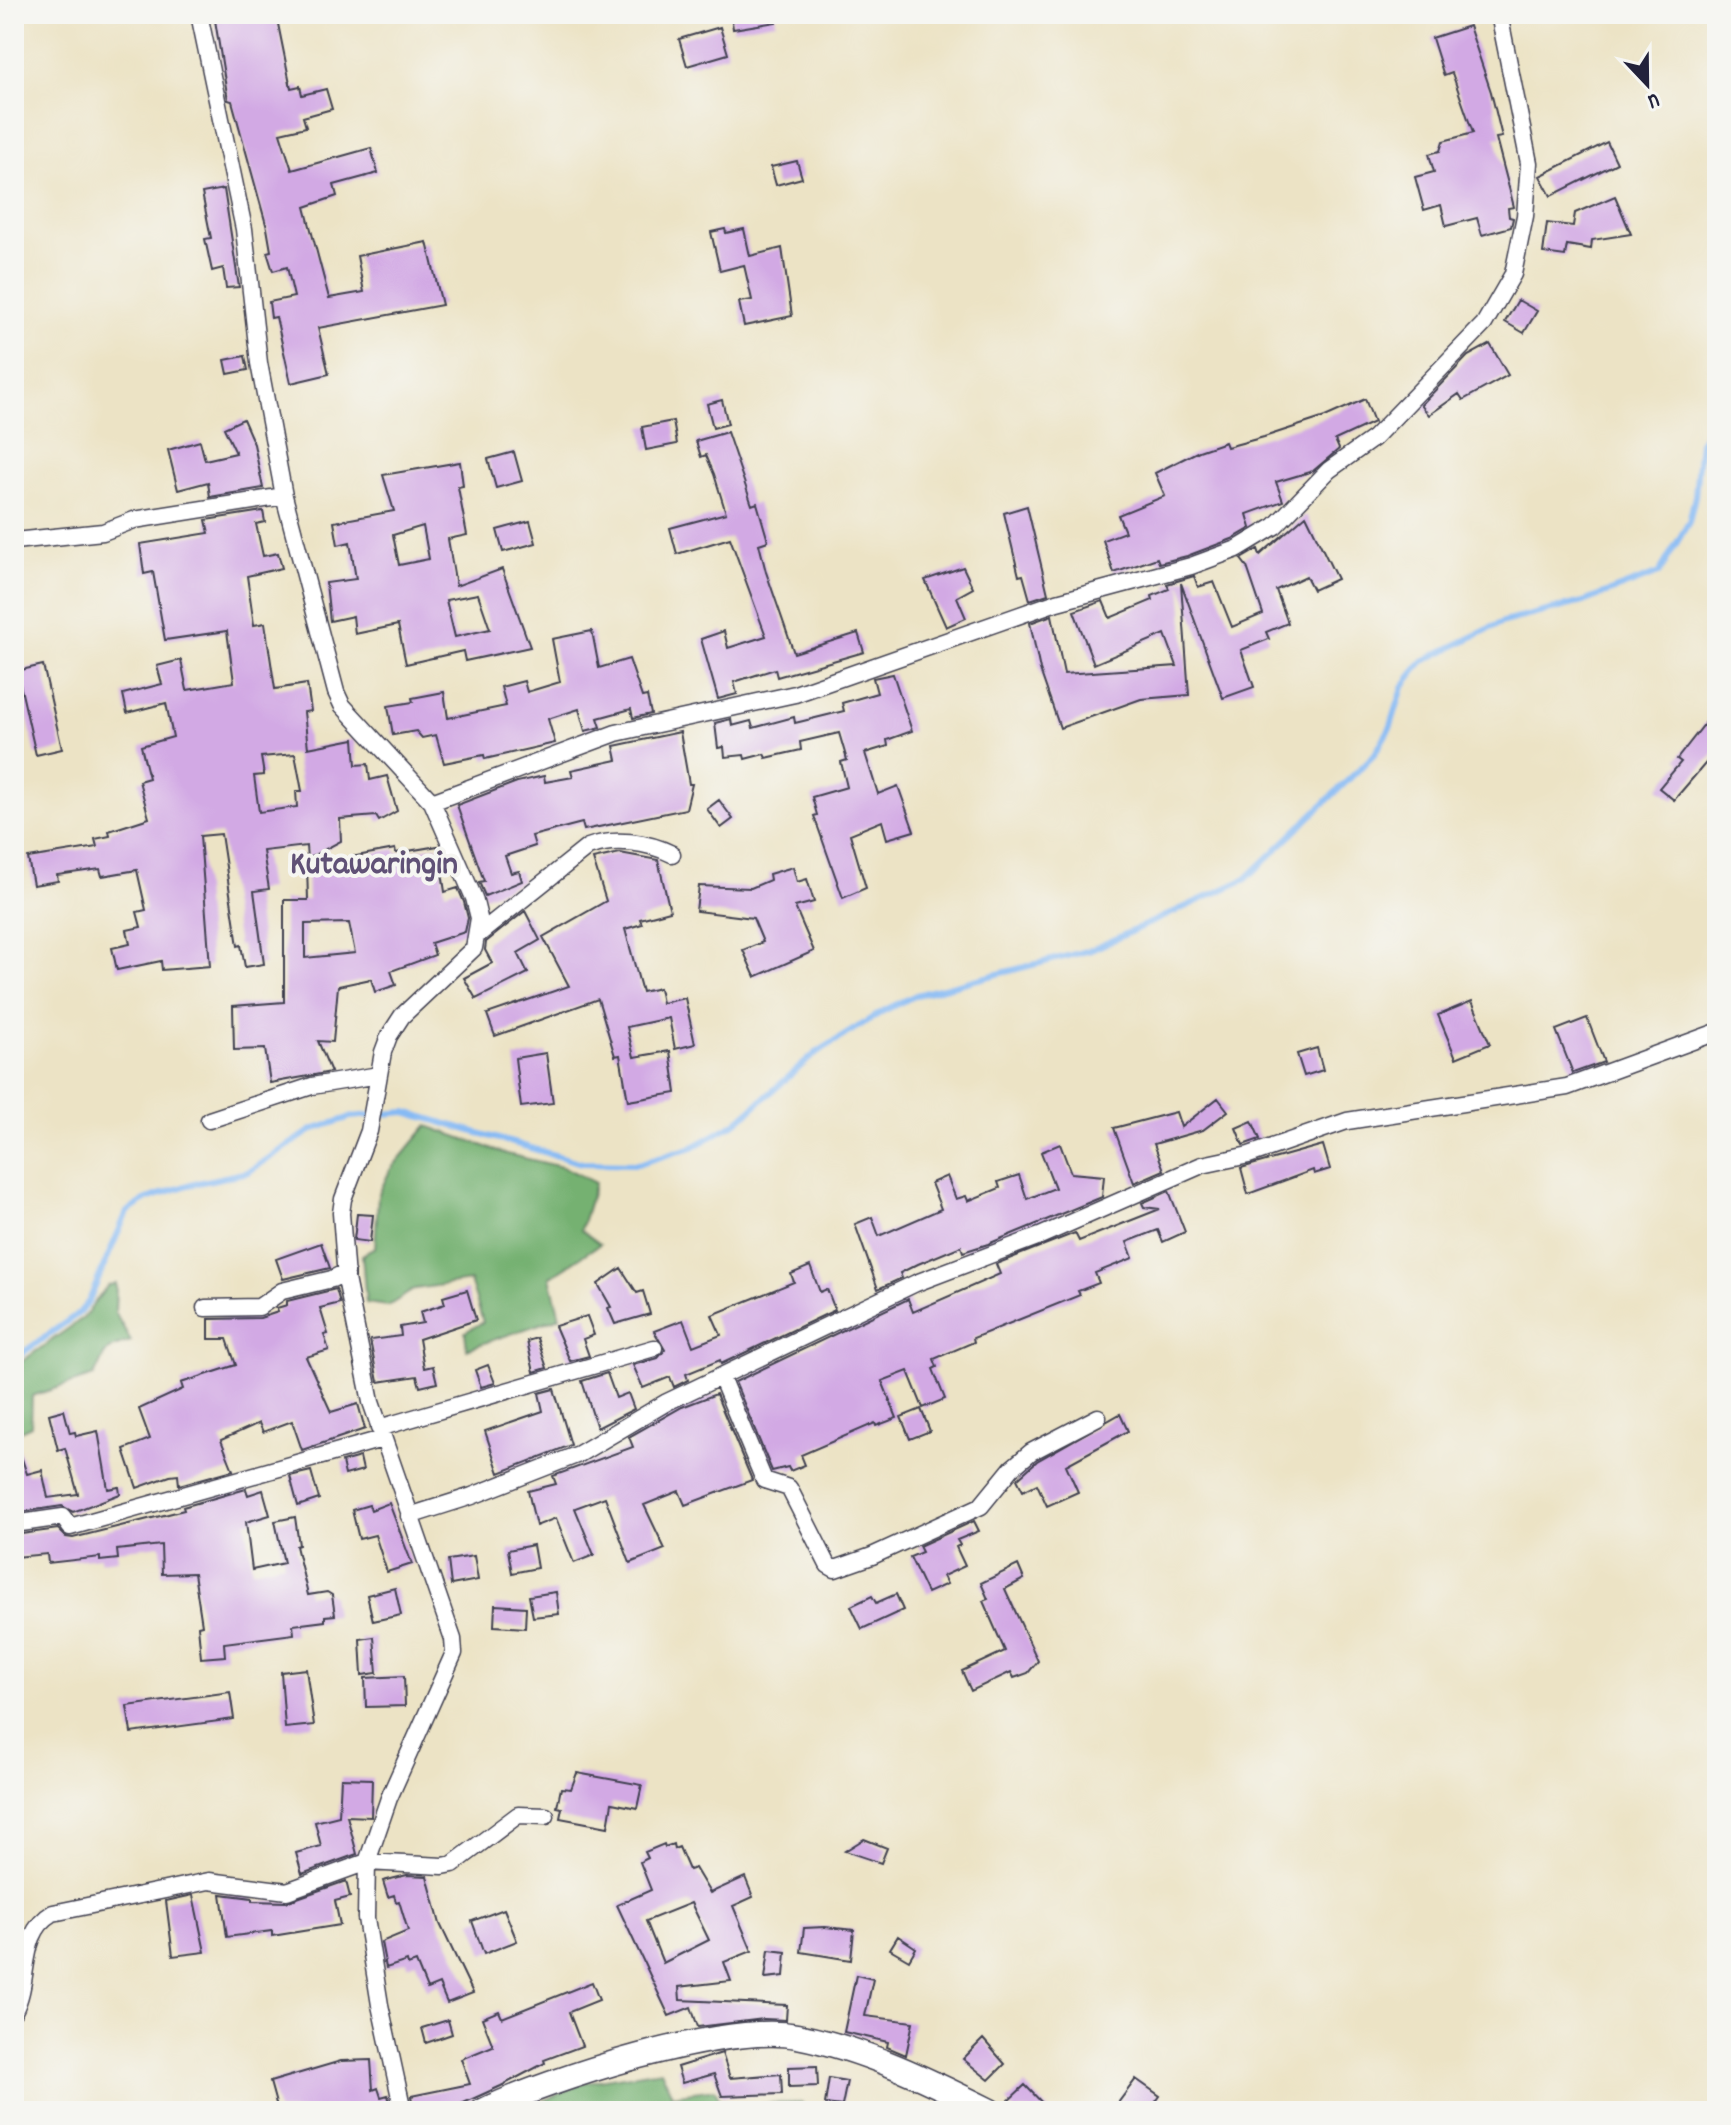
<svg xmlns="http://www.w3.org/2000/svg" width="1731" height="2125" font-family="Dekko,sans-serif">
<rect width="100%" height="100%" fill="#f6f6f2"/>
<filter id="ink" filterUnits="userSpaceOnUse"><feTurbulence type="fractalNoise" baseFrequency=".0125" numOctaves="2"/><feDisplacementMap in="SourceGraphic" scale="16" xChannelSelector="R" yChannelSelector="G"/><feConvolveMatrix kernelMatrix="1 2 1 2 8 2 1 2 1" color-interpolation-filters="sRGB"/></filter>
<filter id="wash" filterUnits="userSpaceOnUse"><feTurbulence type="fractalNoise" baseFrequency=".006" numOctaves="4" result="noise"/><feDisplacementMap in="SourceGraphic" scale="32" xChannelSelector="R" yChannelSelector="G"/><feGaussianBlur stdDeviation="1.8" result="paint"/><feColorMatrix in="noise" values="0 0 0 0 0 0 0 0 0 0 0 0 0 0 0 0 0 1.4 0 .05"/><feComposite in="paint" operator="in"/></filter>
<g filter="url(#wash)">
<rect width="100%" height="100%" fill="#ece3c5"/>
<path fill="#74b171" stroke="#4b6a56" stroke-width="2" d="M427,1126L507,1154L566,1168L595,1183L581,1230L600,1244L550,1277L560,1317L467,1349L465,1332L483,1322L470,1281L415,1289L388,1306L366,1303L362,1255L375,1248L378,1196L390,1170Z
M116,1284L115,1313L131,1341C100,1351 107,1351 94,1376L32,1396L31,1426L14,1434V1367L83,1318L108,1285Z
M661,2070L672,2095L715,2089L722,2105L802,2103L806,2111H521L586,2082Z"/>
<g fill="none" stroke-linecap="round" stroke-linejoin="round">
<path stroke="#86baf4" stroke-width="6" d="M14,1359L79,1313L89,1301L127,1212L147,1199L188,1185L248,1172L312,1130L351,1117L406,1112L582,1163L638,1164L693,1147L737,1122L816,1053L885,1010L916,995L1091,950L1246,879L1374,755L1391,726L1403,687L1423,661L1503,622L1583,602L1659,573L1689,522L1695,496L1700,442L1717,417"/>
</g>
<g id="blocks">
<path fill="#d2a9e4" fill-rule="evenodd" d="M214,14H276L291,88L300,86L302,95L326,89L332,109L303,117L306,127L280,133L292,170L371,148L378,173L334,185L337,196L305,207L329,298L364,292L357,256L427,242L442,305L318,328L329,374L291,383L276,317L271,318L269,302L294,297L287,267L273,271L267,252L271,251L267,228L232,101L228,100Z
M731,14H775L776,22L733,29Z
M1469,26L1491,92L1502,137L1496,138L1514,207L1508,208L1509,217L1513,218L1511,227L1482,235L1477,218L1446,226L1441,205L1424,210L1415,177L1434,172L1429,154L1440,151L1443,141L1473,133L1452,73L1444,76L1432,38Z
M720,27L728,54L687,66L679,39Z
M1607,142L1617,163L1551,196L1540,176Z
M797,161L802,178L776,185L771,167Z
M224,189L239,287L226,288L223,268L212,271L205,239L211,238L202,193Z
M1615,196L1631,234L1592,240L1591,249L1567,245L1565,256L1543,253L1547,223L1573,226L1575,213Z
M725,229L726,233L744,229L750,256L782,248L792,316L744,326L739,302L752,300L744,265L720,271L711,232Z
M1518,300L1537,311L1524,333L1505,322Z
M1490,344L1508,375L1463,400L1459,394L1429,415L1421,405L1468,356Z
M245,356L248,370L228,374L225,360Z
M1365,399L1374,422L1335,440L1339,449L1313,471L1276,482L1283,501L1247,514L1251,528L1232,539L1187,556L1159,563L1157,558L1114,573L1103,540L1125,532L1118,515L1165,496L1155,473L1199,451L1225,442L1227,447L1264,437L1325,417Z
M722,400L728,424L713,428L707,404Z
M243,419L254,444L263,488L210,497L208,482L178,490L168,450L200,441L205,460L236,453L224,428Z
M673,421L677,444L646,450L642,427Z
M727,432L752,505L757,503L768,541L759,544L766,572L794,653L858,633L864,652L777,677L775,669L734,682L737,694L718,699L701,639L724,631L728,648L766,636L730,538L677,554L670,528L726,513L714,474L706,455L701,457L696,441Z
M514,452L522,481L496,488L488,459Z
M460,462L463,486L458,487L467,535L448,539L456,586L502,569L530,647L465,661L463,651L406,664L398,625L355,634L353,616L330,621L326,583L356,579L350,542L338,545L334,522L394,511L383,475ZM423,526L429,559L399,565L393,535ZM478,594L490,629L455,637L446,600Z
M1027,506L1048,594L1030,600L1023,575L1019,576L1004,513Z
M263,511L265,522L256,524L263,556L278,553L282,568L247,576L254,625L265,623L275,689L307,684L311,711L304,712L308,748L354,739L356,765L368,764L370,780L387,776L397,811L379,821L376,816L340,819L341,841L307,859L306,846L263,851L269,889L254,891L264,964L245,967L241,945L238,946L221,834L200,836L210,966L162,970L161,961L117,970L112,948L130,944L127,930L141,927L137,912L146,910L137,870L102,876L100,869L57,875L58,881L33,885L28,858L97,847L95,839L110,836L109,831L149,818L139,781L149,778L141,746L173,737L166,703L127,713L123,694L162,684L157,666L181,660L187,690L234,682L227,631L165,640L153,572L144,574L140,544L209,533L206,520ZM295,754L302,791H296L297,807L259,812L254,776L264,775L261,757Z
M1306,515L1337,579L1313,590L1306,576L1276,590L1288,623L1266,632L1269,639L1241,650L1254,687L1223,698L1181,583L1189,695L1141,699L1060,728L1040,670L1030,623L1052,615L1064,674L1177,666L1165,634L1094,664L1074,611L1103,601L1110,618L1153,600L1152,596L1169,589L1167,584L1194,576L1198,587L1214,582L1232,627L1263,614L1247,567L1241,559L1258,549L1260,555Z
M530,521L536,543L503,552L497,530Z
M963,567L973,588L957,597L966,618L946,627L925,580Z
M592,631L599,668L629,659L642,697L647,696L651,714L633,718L631,709L598,718L601,727L585,731L579,709L548,719L555,743L485,759L484,755L444,763L436,735L422,738L416,731L393,735L388,706L413,702L412,698L444,692L448,718L506,706L501,687L524,681L527,692L560,682L552,639Z
M43,665L62,749L36,755L17,671Z
M893,674L912,731L887,740L888,746L865,753L878,794L898,786L914,831L887,839L882,821L850,834L866,888L843,898L814,816L817,815L812,797L847,787L841,762L847,760L839,733L800,742L801,750L766,758L764,754L745,759L744,755L725,757L724,747L718,748L715,723L731,719L732,726L751,721L753,728L794,717L795,723L844,711L842,703L877,693L873,678Z
M1706,722L1717,730V750L1674,800L1659,788L1681,762L1677,759Z
M680,732L689,784H692L686,809L584,830L582,823L532,836L535,846L505,856L511,873L519,871L522,881L485,896L479,882L484,881L457,805L517,782L544,776L545,782L573,777L571,770L617,760L614,746Z
M719,800L733,819L721,828L707,809Z
M438,846L445,892L458,888L464,902L468,918L465,932L431,943L435,955L391,971L396,985L375,992L371,979L338,986L333,1042L318,1041L331,1072L270,1083L265,1049L234,1050L233,1006L284,1002V900H308L307,865L395,849L396,853ZM349,923L355,953L305,958V924Z
M620,853L658,860L670,911L640,919L642,924L625,929L642,992L659,988L662,1003L685,998L695,1044L675,1049L669,1018L627,1027L634,1057L670,1051L676,1093L628,1101L620,1055L615,1056L598,999L495,1036L487,1014L569,986L543,937L606,901L593,859Z
M793,867L797,882L807,879L814,902L795,907L814,951L755,977L743,950L763,942L753,918L696,911L699,886L751,888L770,880L769,874Z
M525,911L540,940L518,953L528,973L476,999L464,978L492,963L485,950L486,942Z
M1472,1001L1490,1044L1456,1058L1438,1015Z
M1587,1018L1604,1062L1573,1073L1556,1030Z
M1317,1048L1323,1070L1304,1076L1297,1054Z
M546,1053L553,1103L521,1107L515,1058Z
M1218,1098L1228,1111L1203,1130L1154,1144L1164,1170L1134,1183L1114,1128L1176,1112L1181,1127Z
M1252,1121L1260,1139L1243,1145L1236,1128Z
M1060,1144L1071,1173L1104,1176L1102,1197L988,1244L963,1252L961,1246L918,1264L900,1273L902,1278L878,1289L855,1224L872,1217L879,1236L941,1209L931,1183L947,1176L956,1199L966,1196L968,1201L1000,1188L998,1182L1019,1175L1027,1199L1055,1188L1041,1152Z
M1323,1145L1330,1169L1314,1174L1313,1170L1248,1194L1241,1168Z
M1169,1191L1185,1232L1163,1242L1158,1230L1127,1242L1133,1258L1095,1273L1099,1283L1078,1291L1080,1295L973,1338L974,1342L934,1359L937,1367L933,1369L945,1399L923,1408L908,1371L882,1381L897,1418L876,1426L875,1423L801,1455L805,1465L790,1471L788,1467L772,1471L735,1382L908,1299L913,1312L1000,1274L996,1264L1075,1233L1079,1241L1160,1209L1144,1207L1142,1203Z
M357,1214L373,1215L370,1242L354,1240Z
M321,1243L330,1268L283,1279L276,1259Z
M810,1266L820,1292L827,1289L835,1310L721,1364L720,1360L686,1374L688,1380L674,1387L670,1377L643,1388L633,1365L658,1358L665,1350L654,1331L683,1320L693,1346L721,1335L712,1315L794,1282L791,1274Z
M621,1268L637,1293L643,1291L650,1314L615,1324L608,1308L611,1307L598,1284Z
M336,1289L340,1303L320,1308L328,1334L324,1335L329,1350L306,1357L331,1412L358,1404L365,1429L302,1450L292,1421L263,1432L259,1423L221,1440L233,1470L179,1485L178,1475L170,1476L137,1488L124,1449L150,1439L139,1409L183,1389L181,1383L236,1365L227,1339H209V1319L260,1318L278,1312L277,1308L287,1305V1301Z
M467,1290L476,1320L419,1339L424,1368L433,1366L437,1383L420,1387L417,1376L378,1382L370,1340L401,1336L400,1327L423,1323L420,1312L445,1304L443,1297Z
M587,1316L594,1335L583,1339L589,1356L570,1361L555,1326Z
M537,1338L547,1368L534,1372L527,1341Z
M488,1365L495,1383L481,1387L475,1370Z
M607,1373L616,1398L628,1393L634,1409L597,1428L582,1381Z
M554,1389L571,1445L499,1473L485,1431L543,1411L539,1393Z
M716,1394L752,1480L685,1505L679,1491L644,1505L665,1549L630,1563L605,1497L575,1508L594,1555L574,1563L556,1518L536,1526L528,1491L556,1484L553,1476L633,1447L629,1437L682,1407Z
M921,1409L930,1431L910,1439L901,1417Z
M64,1410L70,1433L75,1432L76,1436L98,1431L108,1489L119,1487L120,1494L73,1512L62,1506L14,1513V1444H17L27,1474L42,1470L48,1498L78,1494L65,1448L58,1450L49,1414Z
M1120,1414L1128,1431L1066,1465L1078,1492L1047,1506L1037,1484L1023,1491L1017,1479L1037,1461Z
M360,1457L363,1470L345,1475L342,1462Z
M311,1471L319,1499L298,1506L290,1476Z
M246,1489L248,1495L263,1490L270,1515L246,1522L252,1570L284,1563L275,1521L295,1517L299,1545L296,1546L308,1595L327,1592L332,1595L335,1615L325,1616V1621L293,1625L294,1634L224,1643L225,1656L201,1658L198,1626L202,1625L194,1573L162,1574L161,1545L117,1550L118,1559L100,1561V1557L48,1563L47,1554L15,1557L14,1535L58,1529L66,1537L73,1538L184,1510L183,1507Z
M389,1503L412,1564L387,1572L375,1535L359,1539L352,1510L369,1505L371,1510Z
M974,1521L979,1531L957,1540L960,1545L956,1547L965,1566L943,1576L947,1584L927,1593L910,1557L922,1552L919,1546Z
M533,1545L537,1568L512,1573L508,1550Z
M474,1556L478,1580L451,1585L448,1560Z
M1018,1565L1024,1579L1005,1589L1038,1661L1028,1673L1014,1678L1011,1672L971,1691L962,1671L1005,1651L983,1601L988,1599L981,1583Z
M395,1588L401,1615L373,1621L367,1595Z
M556,1592L559,1614L533,1617L529,1596Z
M896,1594L903,1610L862,1629L851,1606L872,1596L876,1603Z
M495,1605L526,1607L525,1628L494,1626Z
M374,1637L377,1673L362,1675L360,1639Z
M306,1669L314,1725L285,1728L281,1672Z
M404,1676L405,1706L366,1707L365,1678Z
M230,1692L234,1719L131,1733L127,1706Z
M577,1773L642,1785L637,1808L612,1803L608,1827L560,1818L562,1808L557,1807L561,1788L571,1789Z
M341,1778L372,1779L371,1817L347,1816L357,1854L302,1874L296,1853L321,1846L315,1822L339,1816Z
M864,1839L887,1848L881,1863L845,1851Z
M664,1844L665,1847L673,1844L674,1849L679,1847L689,1870L695,1868L710,1893L745,1877L753,1897L733,1906L752,1951L724,1962L731,1981L679,1987L680,2000L787,2005L786,2020L764,2019L698,2027L691,2007L669,2016L617,1905L651,1890L640,1862L648,1858L645,1852ZM691,1903L709,1940L663,1963L646,1921Z
M407,1875L427,1876L440,1924L473,1993L447,2003L439,1984L427,1989L416,1962L408,1965L407,1961L386,1968L381,1942L408,1931L399,1901L396,1902L394,1895L388,1897L383,1881Z
M346,1881L350,1897L335,1901L340,1925L272,1936V1931L227,1937L221,1894L252,1898V1901L286,1902Z
M193,1895L205,1952L173,1956L166,1901Z
M504,1909L517,1941L484,1954L472,1921Z
M825,1927L854,1930L851,1960L801,1952L804,1928Z
M898,1936L916,1948L909,1960L890,1949Z
M769,1950L786,1952L784,1976L765,1978Z
M856,1975L873,1979L865,2016L913,2022L906,2055L887,2047L888,2042L844,2032Z
M592,1982L599,2000L569,2012L582,2046L544,2060L545,2063L501,2086L446,2111H414L411,2096L470,2084L461,2059L493,2046L482,2018L499,2011L502,2018Z
M448,2020L452,2034L426,2043L422,2028Z
M983,2039L1005,2064L989,2080L963,2059Z
M722,2053L730,2078L781,2074L782,2094L722,2096L714,2074L682,2083L677,2067Z
M371,2060L373,2090L378,2088L381,2097L388,2095L392,2111H278L270,2082L341,2061Z
M817,2066L818,2086L789,2087V2067Z
M829,2078L847,2081L842,2106L825,2104Z
M1136,2079L1160,2096L1149,2111H1112Z
M1025,2085L1050,2111H1015L1007,2102Z"/>
</g>
</g>
<g filter="url(#ink)">
<use href="#blocks" fill-opacity="0" stroke="#403f50" stroke-width="2"/>
<g fill="none" stroke-linecap="round" stroke-linejoin="round">
<defs>
<path id="street" d="M199,14L244,229L259,363L284,496L336,692L342,705L432,802L474,898L479,918L474,948L402,1016L389,1036L383,1052L369,1131L343,1199L341,1213L346,1279L371,1402L453,1639L454,1653L389,1798L367,1862L366,1918L380,2005L403,2111
M14,541L103,532L134,520L284,496
M432,802L616,733L795,694L1057,602L1191,566L1237,549L1275,526L1329,470L1374,438L1484,324L1513,274L1525,216L1529,163L1499,14
M479,934L588,847C614,837 648,842 672,854
M209,1120L312,1086L379,1075
M205,1308L259,1307L282,1291L332,1279L346,1272
M721,1377L764,1480L789,1488L828,1565L835,1569L872,1556L981,1506L1012,1468L1031,1452L1098,1417
M379,1428L654,1348
M409,1516L472,1496L579,1454L667,1402L916,1283L1040,1236L1202,1165L1249,1155L1347,1121L1567,1087L1717,1032
M14,1524L63,1517L70,1527L382,1439
M14,2011C31,1980 18,1933 53,1913L209,1881L287,1891L367,1862L443,1866L453,1864L518,1815L546,1816"/>
<path id="secondary" d="M483,2111C550,2079 725,2022 797,2036C865,2049 928,2080 990,2111"/>
</defs>
<use href="#street" stroke="#403f50" stroke-width="19"/>
<use href="#secondary" stroke="#403f50" stroke-width="27"/>
<use href="#street" stroke="#fff" stroke-width="16"/>
<use href="#secondary" stroke="#fff" stroke-width="24"/>
</g>
</g>
<g text-anchor="middle" stroke-width="8" stroke-linejoin="round" paint-order="stroke">
<g font-size="34" font-weight="bold" fill="#605176" stroke="#f6f6f2">
<text x="374" y="873">Kutawaringin</text>
</g>
</g>
<rect width="1731" height="2125" fill="none" stroke="#f6f6f2" stroke-width="48"/>
<g transform="translate(1647 84) rotate(158)" stroke="#f6f6f2" stroke-width="6" paint-order="stroke">
<path d="M0-6L14 30L0 20L-14 30Z" fill="#22223b"/>
<text y="-12" font-size="22" font-weight="bold" text-anchor="middle" fill="#22223b">U</text>
</g>
</svg>
